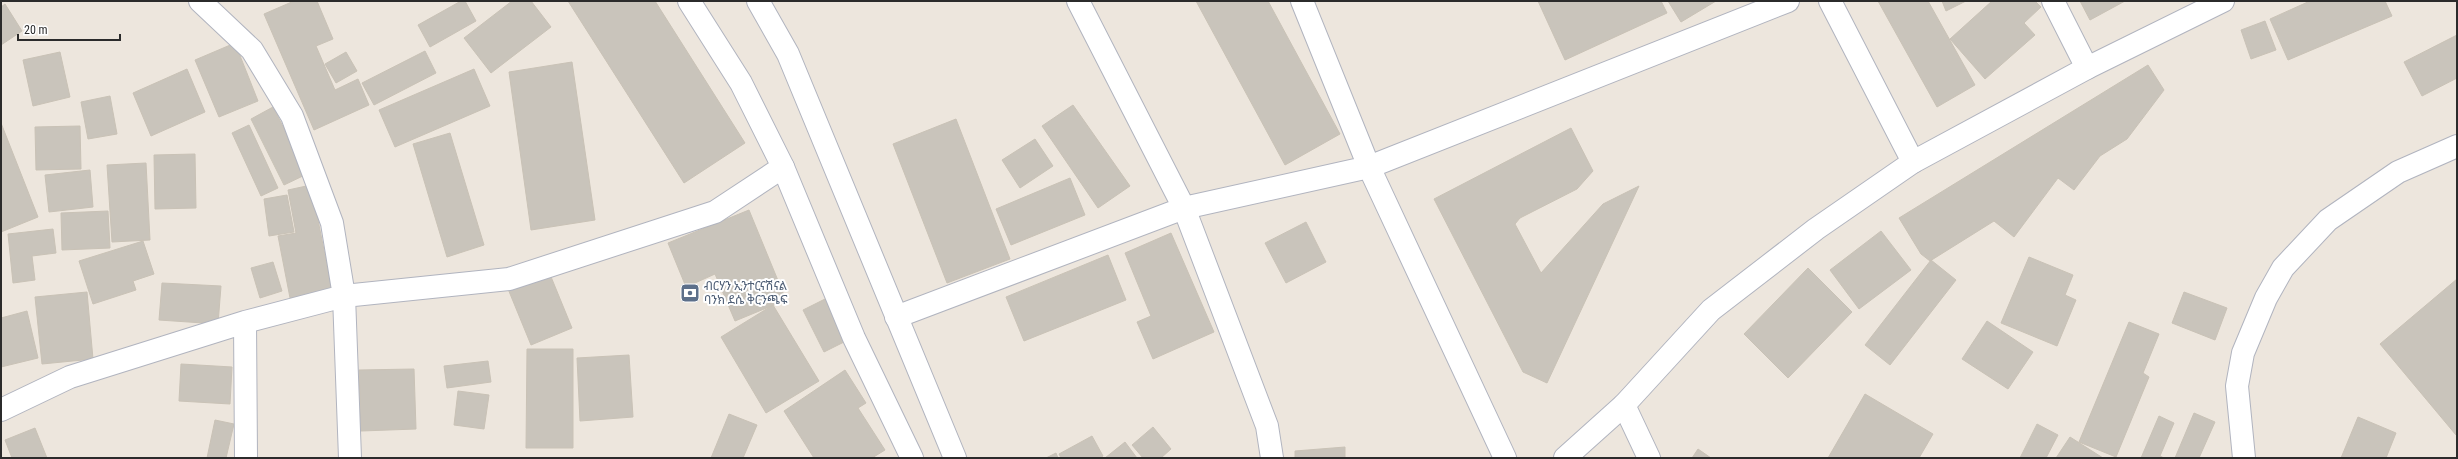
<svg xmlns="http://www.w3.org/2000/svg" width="2458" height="459" font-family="'Roboto Condensed','Noto Sans Ethiopic',sans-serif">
<rect width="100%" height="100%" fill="#ede6dd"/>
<path fill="#c9c4bb" stroke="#c9c2b6" d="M294,1H317L333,39L316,46L335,90L358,79L369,105L314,130L264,14Z
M461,1H465L476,21L430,47L418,25Z
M512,1H531L551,27L491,73L464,38Z
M568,1H655L745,143L684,183Z
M1196,1H1268L1340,134L1285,165Z
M1538,1H1661L1667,13L1565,60Z
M1668,1H1716L1681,22Z
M1878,1H1928L1975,85L1937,107Z
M1942,1H1966L1946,11Z
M1992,1H2035L2041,7L2024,23L2035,35L1985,79L1950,39Z
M2080,1H2125L2090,20Z
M2310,1H2385L2392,16L2288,60L2270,19Z
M5,4L22,31L1,45V7Z
M2265,21L2276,50L2251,59L2241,30Z
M2457,35V78L2422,96L2404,62Z
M235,43L258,101L219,117L195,60Z
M425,51L436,73L374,105L362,83Z
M60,52L70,97L33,106L23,60Z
M346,52L357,71L336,83L325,64Z
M572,62L595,220L531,230L509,72Z
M2148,65L2164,90L2127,139L2100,156L2074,190L2058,178L2014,237L1994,221L1930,261L1921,254L1899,218Z
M187,69L205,112L151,136L133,93Z
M474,69L490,106L395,147L379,110Z
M110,96L117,134L88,139L81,102Z
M1073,105L1130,186L1098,208L1042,126Z
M273,107L307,174L284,185L251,119Z
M956,119L1010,259L947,283L893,144Z
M1,123L38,217L1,232Z
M249,125L278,188L261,196L232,133Z
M80,126L81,169L36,170L35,127Z
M1571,128L1593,171L1577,189L1520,218L1515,224L1541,273L1603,204L1639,186L1547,383L1523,372L1434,199Z
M450,133L484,245L447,257L413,144Z
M1035,139L1053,166L1020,188L1002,160Z
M195,154L196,208L155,209L154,155Z
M146,163L150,240L112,242L107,165Z
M90,170L93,207L49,212L45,175Z
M1070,178L1085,215L1011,245L996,209Z
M311,185L333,295L291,303L278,236L296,233L288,190Z
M287,195L294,232L269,236L264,199Z
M749,210L786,300L735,321L715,274L686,287L668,243Z
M108,211L110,248L62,250L61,213Z
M1306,222L1326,262L1286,283L1265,243Z
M53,229L56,253L32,256L35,280L13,283L8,234Z
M1881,231L1911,270L1859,309L1830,270Z
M1171,233L1214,332L1153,359L1137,322L1151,316L1125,253Z
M143,241L154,274L133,281L136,290L93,304L79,261Z
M1108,255L1126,300L1024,341L1006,297Z
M2029,257L2073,275L2065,295L2076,300L2057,346L2001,323Z
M1931,260L1956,280L1890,365L1865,345Z
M273,262L282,291L260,298L251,268Z
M547,267L572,328L531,345L506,284Z
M1808,268L1852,312L1788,378L1744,334Z
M2457,279V434L2456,435L2380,344Z
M162,283L221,286L218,324L159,320Z
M87,292L93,359L42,364L35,297Z
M2184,292L2227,308L2215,340L2172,323Z
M827,298L848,340L824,352L803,310Z
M773,305L819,381L766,413L721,337Z
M27,311L38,358L1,367V318Z
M1987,321L2033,352L2008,389L1962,359Z
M2129,322L2159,334L2143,373L2149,377L2116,457L2079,442Z
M527,349H573V448H526Z
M629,355L633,417L580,421L577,358Z
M488,361L491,382L447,388L444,366Z
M181,364L232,367L230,404L179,401Z
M414,369L416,429L361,431L359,370Z
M845,370L866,403L858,408L885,450L872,458H814L784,411Z
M458,391L489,395L484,429L454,425Z
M1865,394L1933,434L1919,458H1828Z
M2194,413L2215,422L2199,458H2175Z
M729,414L757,425L743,458H711Z
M2159,416L2174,423L2160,456L2164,458H2141Z
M2358,417L2396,433L2386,458H2341Z
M215,420L234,424L226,458H207Z
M2037,424L2058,435L2046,458H2020Z
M1153,427L1171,449L1161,458H1143L1132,445Z
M35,428L47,458H12L5,440Z
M1092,436L1103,456L1100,458H1061L1059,454Z
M2070,437L2103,458H2056Z
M1125,442L1137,458H1105Z
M1345,447V458H1295V451Z
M1698,449L1711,458H1692Z
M1056,453L1058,458H1046Z"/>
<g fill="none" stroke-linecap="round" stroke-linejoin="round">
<defs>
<path id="street" d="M200,1L252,50L292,116L332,223L344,296L350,458
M1078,1L1184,208L1267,426L1272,458
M1302,1L1369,167L1505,458
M1830,1L1913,162
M2053,1L2087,68
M896,317L1184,208L1369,167L1788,1
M245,322L246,458
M1624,405L1649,458
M1,410L70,377L245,322L344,296L509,279L715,212L783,167
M2244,458L2237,386L2243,353L2266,298L2283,268L2328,220L2398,172L2457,146"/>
<path id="secondary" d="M689,1L741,83L783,167L854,338L912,458
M758,1L788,54L955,458
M1565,458L1624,405L1711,310L1816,229L1913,162L2087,68L2223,1"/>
</defs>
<use href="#street" stroke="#b1b4bf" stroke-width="24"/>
<use href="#secondary" stroke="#b1b4bf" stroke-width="24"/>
<use href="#street" stroke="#fff" stroke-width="22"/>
<use href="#secondary" stroke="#fff" stroke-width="22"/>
</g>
<defs>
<symbol id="bank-square" viewBox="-11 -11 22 22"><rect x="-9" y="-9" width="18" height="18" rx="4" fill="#5c6f8a" stroke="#fff"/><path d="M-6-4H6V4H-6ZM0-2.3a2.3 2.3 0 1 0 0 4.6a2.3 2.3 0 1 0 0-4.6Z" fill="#fff"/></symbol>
</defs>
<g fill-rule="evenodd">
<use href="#bank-square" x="679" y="282" width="22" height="22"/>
</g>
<g text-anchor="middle" stroke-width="4" stroke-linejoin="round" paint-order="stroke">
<g font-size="12" fill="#4e5e75" stroke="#fff" text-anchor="start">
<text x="704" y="290">ብርሃን ኢንተርናሽናል<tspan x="704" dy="14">ባንክ ደሴ ቅርንጫፍ</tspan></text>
</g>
</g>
<rect width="2458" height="459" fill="none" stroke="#2b2b2b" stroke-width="4"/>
<path d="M18 34v6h102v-6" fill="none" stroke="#2b2b2b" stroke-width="2"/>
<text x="24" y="34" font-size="12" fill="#2b2b2b" stroke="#ffffff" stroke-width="3" paint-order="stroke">20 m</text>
</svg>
